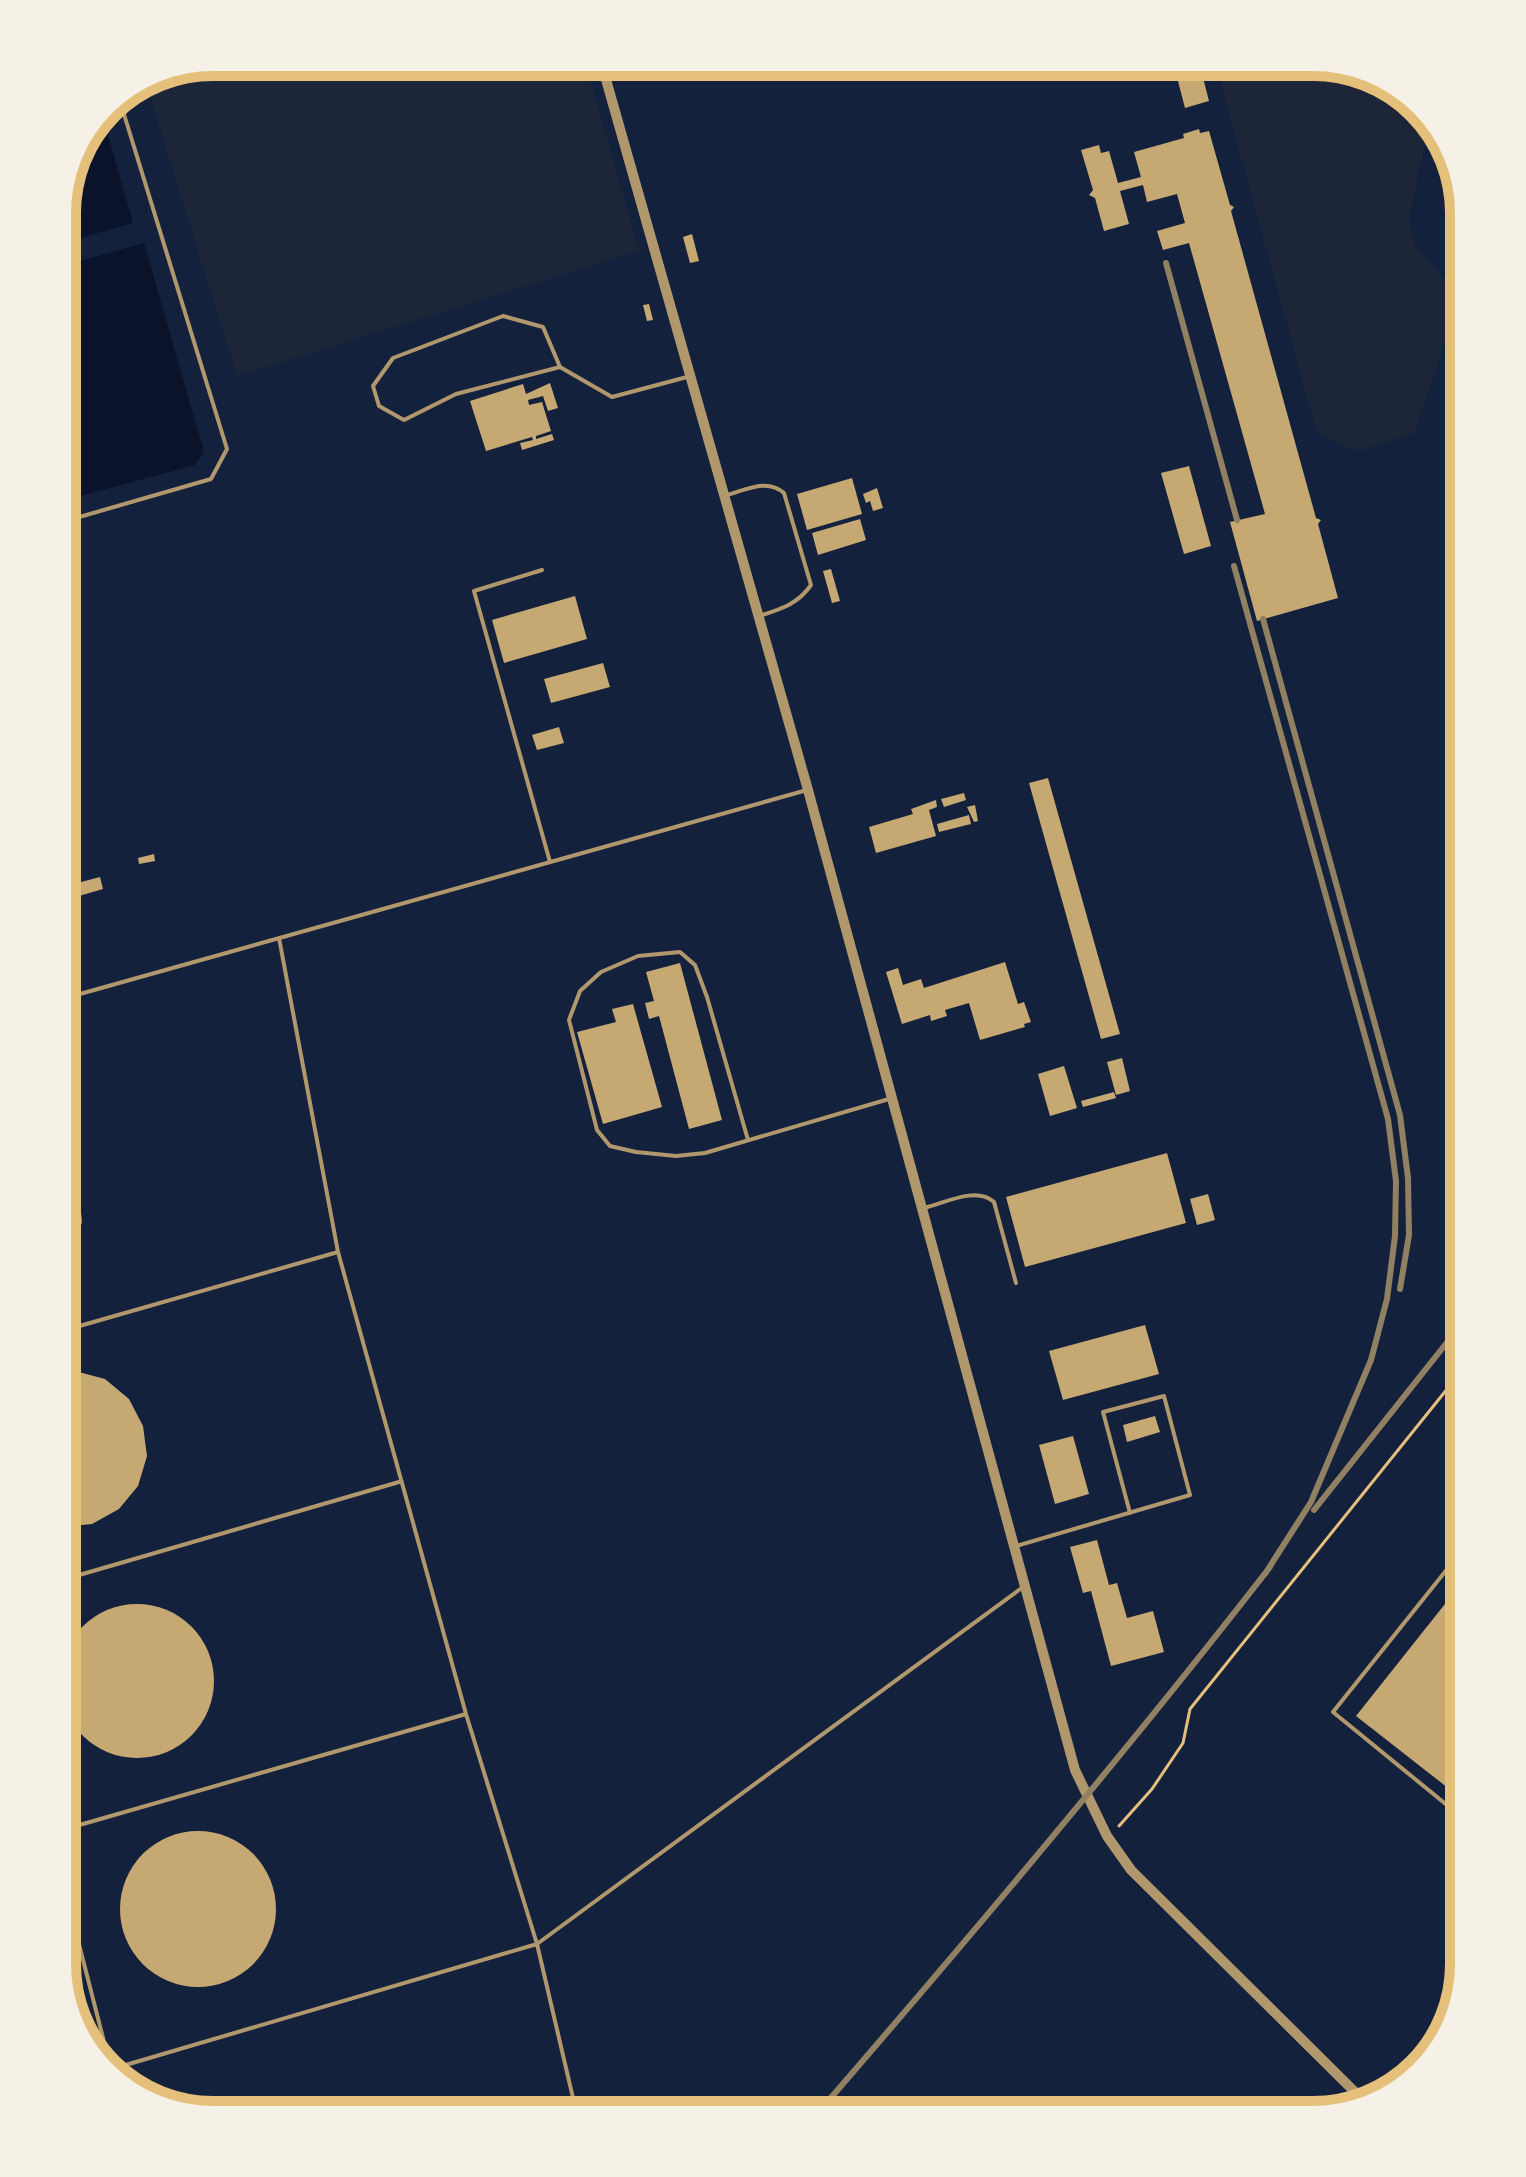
<svg xmlns="http://www.w3.org/2000/svg" width="1526" height="2177" font-family="'Zilla Slab',serif">
<rect width="100%" height="100%" fill="#14213d"/>
<path fill="#1d2539" d="M213,62H585L639,251L237,376L147,87Z
M1215,62H1263L1273,65L1324,63L1389,83L1429,123L1409,220L1415,246L1456,292L1454,317L1414,433L1356,452L1317,434Z"/>
<path fill="#0b132b" d="M102,114L133,223L62,243V203L77,147Z
M144,243L204,452L195,465L62,501V266Z"/>
<path fill="#c6a872" d="M1173,62H1199L1209,101L1185,108Z
M1199,129L1200,133L1209,131L1230,205L1234,207L1231,211L1316,518L1321,520L1318,524L1338,598L1257,621L1230,522L1265,514L1189,243L1163,250L1157,231L1185,223L1177,194L1147,202L1143,185L1120,191L1129,224L1104,231L1095,198L1089,195L1093,190L1081,150L1099,145L1101,153L1109,151L1118,183L1141,177L1134,152L1184,138L1183,134Z
M692,234L699,261L690,263L683,237Z
M649,304L653,320L647,321L643,305Z
M550,383L558,408L548,411L543,396L528,400L529,405L542,402L551,431L536,436V439L552,434L554,440L522,450L520,443L533,440L532,437L486,451L470,401L523,384L526,394Z
M1189,466L1211,546L1184,554L1161,473Z
M852,478L862,514L807,530L797,494Z
M877,488L883,508L873,511L870,501L866,503L863,494Z
M860,519L866,540L818,555L812,533Z
M831,569L840,601L832,603L823,571Z
M575,596L587,639L504,663L492,620Z
M603,663L610,687L551,703L544,679Z
M559,727L564,743L537,750L532,735Z
M1048,778L1120,1034L1101,1039L1029,783Z
M964,793L966,800L944,807L941,799Z
M936,800L937,807L929,810L936,836L876,853L869,827L913,814L911,809Z
M975,805L978,821L974,822L967,807Z
M969,815L971,824L939,832L937,824Z
M154,854L155,861L139,864L138,858Z
M100,877L103,889L62,901V887Z
M1005,962L1018,1004L1024,1002L1031,1022L1024,1024L1025,1027L980,1040L969,1003L945,1010L947,1016L931,1021L930,1015L902,1024L886,972L898,968L903,985L921,979L924,988Z
M680,963L722,1120L689,1129L659,1016L649,1019L645,1003L654,1001L646,972Z
M633,1004L662,1107L603,1124L577,1032L616,1022L612,1009Z
M1122,1058L1130,1091L1116,1095L1107,1062Z
M1064,1066L1077,1108L1050,1116L1038,1074Z
M1114,1092L1116,1098L1083,1107L1081,1101Z
M1167,1153L1186,1223L1025,1267L1006,1197Z
M62,1161L79,1192L82,1222L73,1252L62,1266Z
M1208,1194L1215,1220L1197,1225L1190,1199Z
M1145,1325L1159,1374L1063,1400L1049,1351Z
M75,1371L105,1379L129,1399L143,1426L147,1456L138,1486L119,1509L92,1524L62,1527V1372Z
M1155,1416L1160,1432L1127,1442L1123,1425Z
M1073,1436L1089,1494L1055,1504L1039,1445Z
M1097,1540L1109,1585L1117,1583L1127,1618L1153,1611L1164,1652L1111,1666L1091,1591L1083,1593L1070,1547Z
M1464,1580V1797L1462,1799L1356,1716Z
M60 1681a77 77 0 1 1 154 0a77 77 0 1 1-154 0Z
M120 1909a78 78 0 1 1 156 0a78 78 0 1 1-156 0Z"/>
<g fill="none" stroke-linecap="round" stroke-linejoin="round">
<path stroke="#e5c07b" stroke-width="3" d="M1119,1826L1152,1789L1183,1743L1190,1709L1464,1368"/>
<path stroke="#b1986c" stroke-width="4" d="M560,367L543,327L503,316L393,358L373,386L379,406L404,420L456,394L560,367L612,397L687,377
M727,495C746,490 767,478 784,493L811,585C798,604 781,609 759,616
M62,522L211,479L227,449L119,98
M542,570L474,591L550,862
M62,999L807,790
M748,1140L707,997L695,965L680,952L638,956L601,972L580,991L569,1020L597,1130L610,1146L636,1152L676,1156L705,1153L889,1099
M924,1208C945,1203 976,1186 994,1202L1016,1283
M62,1331L338,1252
M1016,1546L1190,1495L1164,1396L1103,1412L1130,1513
M62,1580L399,1482
M1464,1819L1333,1712L1464,1548
M62,1830L466,1714
M62,1878L111,2069
M112,2069L537,1944L466,1714L338,1252L279,938
M577,2115L537,1944L1023,1587"/>
<path stroke="#b1986c" stroke-width="10" d="M601,62L808,790L1075,1770L1107,1836L1131,1870L1364,2101"/>
<path stroke="#918062" stroke-width="6" d="M1166,263L1237,520
M1234,566L1388,1119L1396,1181L1395,1236L1387,1299L1371,1360L1311,1502L1265,1574
M1263,619L1400,1115L1408,1178L1409,1235L1400,1289
M1314,1510L1464,1321
M816,2115C971,1936 1125,1754 1270,1567"/>
</g>
<path d="M0 0H1526V2177H0ZM213 76H1313A137 137 0 0 1 1450 213V1964A137 137 0 0 1 1313 2101H213A137 137 0 0 1 76 1964V213A137 137 0 0 1 213 76Z" fill="#f6f1e7" fill-rule="evenodd"/>
<path fill="none" stroke="#e5c07b" stroke-width="10" d="M213 76H1313A137 137 0 0 1 1450 213V1964A137 137 0 0 1 1313 2101H213A137 137 0 0 1 76 1964V213A137 137 0 0 1 213 76Z"/>
</svg>
